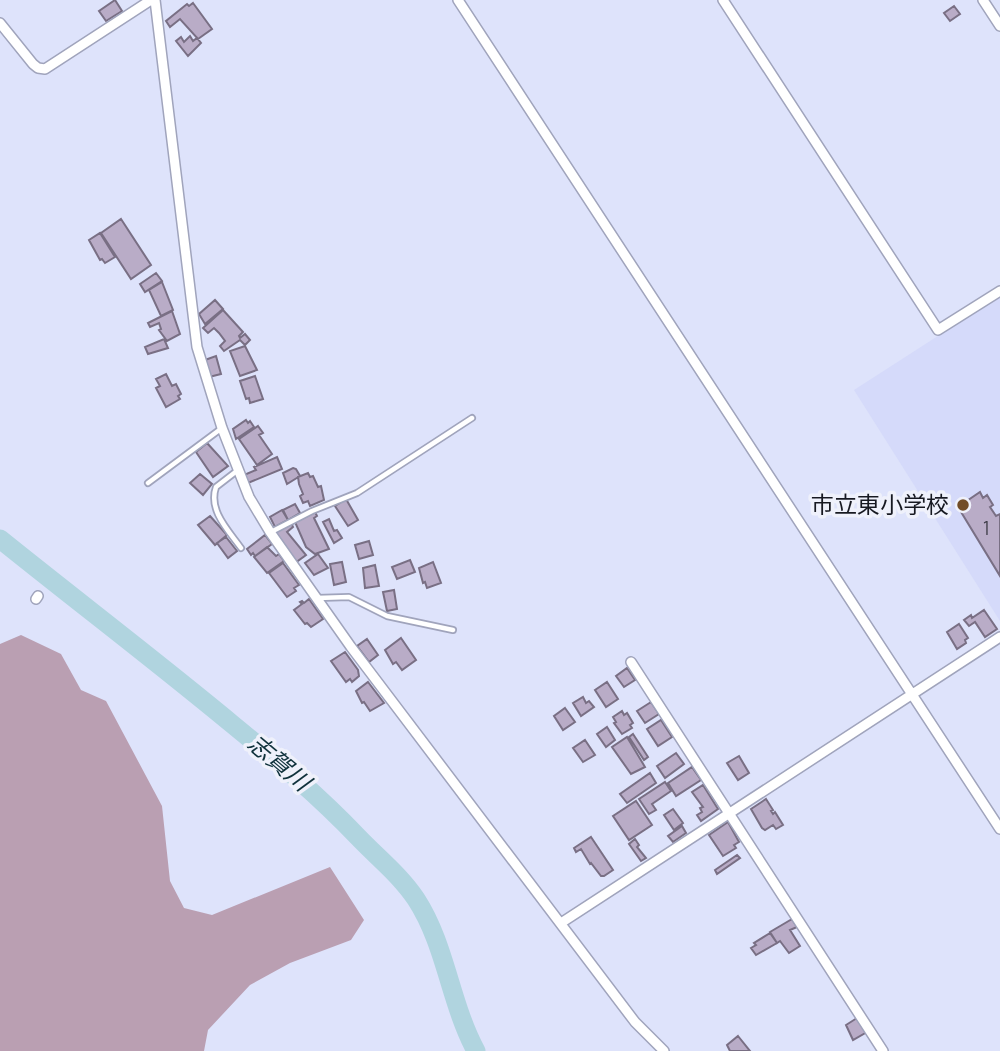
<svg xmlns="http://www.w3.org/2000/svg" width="1000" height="1051" font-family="Barlow,'Noto Sans JP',sans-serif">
<rect width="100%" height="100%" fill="#dee3fb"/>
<path fill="#d5dafa" d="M1000,296V621L854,390Z"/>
<path fill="#ba9fb2" d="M21,635L61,654L81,690L106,701L162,806L170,881L184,908L212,915L330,867L364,920L351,940L290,963L250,985L208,1030L204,1051H0V644Z"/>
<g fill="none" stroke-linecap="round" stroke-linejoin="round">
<path stroke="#b0d4df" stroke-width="19" d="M0,539C77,601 156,661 232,724C276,760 319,796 358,837C378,858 400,875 416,899C446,945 450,1003 476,1051"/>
</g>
<path fill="#b9acc7" stroke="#796f84" stroke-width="2" d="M115,0L122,11L106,21L99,11Z
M193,3L212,29L198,39L180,19L170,27L166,21L187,4L189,6Z
M954,6L960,14L950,21L944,13Z
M190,36L193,41L197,38L201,43L188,56L176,41L181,37L184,42Z
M121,219L151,265L131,279L101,233Z
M100,233L115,257L105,263L102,259L100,260L89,240Z
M156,273L162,281L145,292L140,284Z
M162,282L173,310L161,316L149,290Z
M215,300L223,309L205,324L199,314Z
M223,310L243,332L239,336L240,338L245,334L250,340L245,345L240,340L224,351L220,346L225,341L219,333L214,328L208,333L203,328Z
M172,311L180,334L167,341L159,330L161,329L159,323L150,327L148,323Z
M164,339L168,348L148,354L145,347Z
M245,346L257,370L240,376L230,351Z
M216,356L221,374L209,377L205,360Z
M166,374L172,386L176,384L181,394L178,396L180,399L166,407L156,388L160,386L156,379Z
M255,376L263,399L250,403L249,398L246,399L240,381Z
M246,420L248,423L250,421L254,427L236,439L233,429Z
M258,426L263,433L259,435L272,454L257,465L239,439Z
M207,443L228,466L213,477L196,452Z
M277,457L282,469L248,483L244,475L256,470L254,467Z
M293,468L296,469L300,476L287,484L283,473Z
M308,473L310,477L313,476L318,487L321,486L324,500L310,506L308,501L303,503L300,496L303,494L299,484L298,477Z
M200,474L212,484L203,495L190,483Z
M980,492L983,498L987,495L993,505L990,507L996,516L1000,514V576L958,507Z
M346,499L358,520L348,526L335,506Z
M295,504L300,513L288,520L283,510Z
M282,510L288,520L275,527L270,517Z
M315,512L317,516L314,518L329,549L315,554L306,547L295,522Z
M210,516L227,535L215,545L198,525Z
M329,519L334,531L337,530L342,538L334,543L323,522Z
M291,523L293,527L287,532L306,555L295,563L275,531Z
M265,535L272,544L255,556L253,553L251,555L247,549Z
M226,537L237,551L228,558L217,543Z
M369,541L373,555L359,559L355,545Z
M267,547L276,556L279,554L284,561L267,573L254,557Z
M318,554L328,568L314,575L305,563Z
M410,560L415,572L397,579L392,567Z
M342,562L346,582L334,585L330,564Z
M433,562L441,583L427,588L425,582L423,583L419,568Z
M283,563L299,585L294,588L296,591L287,597L269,573Z
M375,565L379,586L365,588L363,568Z
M394,590L397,609L387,611L383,592Z
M309,599L323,619L311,627L307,623L305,624L294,610L302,604L300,602L302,601L304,603Z
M984,610L997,629L985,637L975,622L969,626L964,620L971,615L972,618Z
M959,624L968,638L965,640L966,643L957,649L947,632Z
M401,638L416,660L402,670L396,662L393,664L385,650Z
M367,639L378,655L369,662L357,646Z
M345,652L358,670L359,676L352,682L350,679L346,682L331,661Z
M627,668L635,680L624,687L616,676Z
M368,682L384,703L370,711L364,702L362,703L356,691Z
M607,682L618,699L606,707L595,690Z
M583,697L586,703L589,701L594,707L581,716L573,703Z
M651,702L659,714L645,723L637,711Z
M565,708L575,722L563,730L554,716Z
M622,711L624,715L627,713L633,723L630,725L632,728L622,734L614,723L616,722L613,717Z
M661,720L672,737L658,746L647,729Z
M607,727L615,740L606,747L597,734Z
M633,734L648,757L644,760L629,737Z
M627,737L645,767L631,774L612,747Z
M585,740L595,755L583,762L573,748Z
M676,753L684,764L665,778L657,766Z
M739,756L749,773L738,780L727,763Z
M692,767L701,780L676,796L668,783Z
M650,773L656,783L627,803L620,794Z
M665,782L671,791L652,804L656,810L649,814L639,799Z
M703,785L718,809L701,821L697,815L702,812L700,808L703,807L692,792Z
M766,799L773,810L771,811L773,814L775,812L783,825L776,829L773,825L765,830L762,828L751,809Z
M636,801L652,825L629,840L613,816Z
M673,809L683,823L674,830L664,815Z
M728,822L739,842L734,845L736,848L723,856L709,835Z
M682,826L686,833L673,842L668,836Z
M591,837L613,870L604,876H601L591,863L590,864L581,849L576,852L574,848Z
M635,839L639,845L637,847L646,858L641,861L629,844Z
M737,855L740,858L717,874L715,870Z
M792,919L797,927L790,930L800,946L789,953L780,941L777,943L770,932Z
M770,933L777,943L756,955L751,948L756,945L754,943Z
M857,1018L867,1032L853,1040L846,1025Z
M738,1036L750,1051H730L727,1045Z"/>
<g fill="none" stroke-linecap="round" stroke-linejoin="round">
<defs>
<path id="service" d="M238,470L216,487C208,510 228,530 241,548
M148,483L222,428
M271,532L312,511L357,493L472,418
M317,598L349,597L387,616L453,630"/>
<path id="minor" d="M155,0L197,347L222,428L249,497L270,532L351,647L635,1022L664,1051
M458,0L1000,829
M723,0L938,330L1000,291
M983,0L1000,26
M0,23L33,64L38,68L45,69L151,0
M36,599L38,596
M631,662L883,1051
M561,923L1000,637"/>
</defs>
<use href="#service" stroke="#a0a4bc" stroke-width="8"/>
<use href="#minor" stroke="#a0a4bc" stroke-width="12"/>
<use href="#service" stroke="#fff" stroke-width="4.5"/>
<use href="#minor" stroke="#fff" stroke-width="9"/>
</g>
<circle fill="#724d28" stroke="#eff1fb" stroke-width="2.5" cx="963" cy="505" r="7"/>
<g text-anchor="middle" stroke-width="7" stroke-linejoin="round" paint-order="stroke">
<g font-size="19" fill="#403e4a">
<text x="986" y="535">1</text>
</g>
<g font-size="23" fill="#171921" stroke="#eff1fb" text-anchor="end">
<text x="949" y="513">市立東小学校</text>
</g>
<g font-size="24" font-style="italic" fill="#10323c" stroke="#eff1fb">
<text transform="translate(279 763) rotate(40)" y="8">志賀川</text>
</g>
</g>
</svg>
